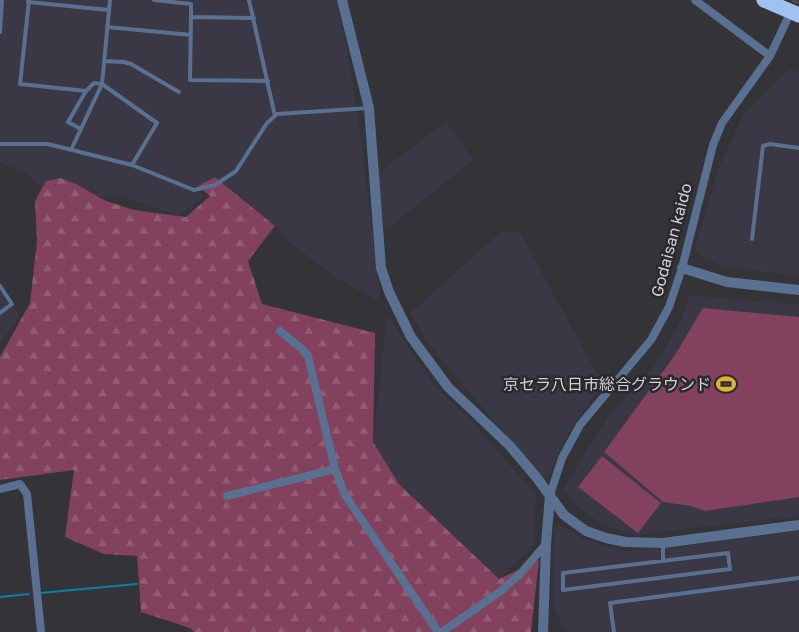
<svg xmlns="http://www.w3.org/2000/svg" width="799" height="632" font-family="'Golos Text','Noto Sans JP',sans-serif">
<defs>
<pattern id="forest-firs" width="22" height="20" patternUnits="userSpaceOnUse" patternTransform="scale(1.25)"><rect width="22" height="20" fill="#82415d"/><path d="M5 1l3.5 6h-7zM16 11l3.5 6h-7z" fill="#935c73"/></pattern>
</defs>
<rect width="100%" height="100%" fill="#333338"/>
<path fill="#393844" d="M0,0H336L344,32L359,124L380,293L377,300L339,280L293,245L275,226L215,177L198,186L203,198L178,216L121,196L55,199L38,185L26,173L0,163Z
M788,69L799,71V276L725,267L698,255L695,248L718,170L743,115Z
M446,121L473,160L387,229L384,227L377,174Z
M502,231L520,232L603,385L591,400L564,441L548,477H542L451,371L428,343L410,313Z
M0,281L20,316L0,343Z
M689,296L799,304V516L635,535L601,524L573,503L563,489L609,415L655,365L681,321Z
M387,315L437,388L471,420L536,495L534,545L499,579L399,484L373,442Z
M555,523L582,538L621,551L677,547L799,530V632H567L553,608Z"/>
<path fill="url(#forest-firs)" d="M215,177L275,226L248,261L262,304L375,333L373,442L399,484L499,579L539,560L531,632H194L190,628L141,612L137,556L104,554L65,537L74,470L0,480V357L30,303L37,241L35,201L46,181L60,178L76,184L104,200L134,210L186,217L210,196L198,186Z"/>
<path fill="#82415d" d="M703,308L799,317V497L705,511L691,506L663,502L604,452L675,355Z
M602,456L661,503L638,533L578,487Z"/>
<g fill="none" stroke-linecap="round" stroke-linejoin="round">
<path stroke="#0980a0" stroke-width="2" d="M40,593L137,584
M0,597L29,594"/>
<path stroke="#4b4b50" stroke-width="8" stroke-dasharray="8 4" stroke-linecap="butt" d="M790,14L796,0"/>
<path stroke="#597090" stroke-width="4" d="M29,0L20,84L86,91L94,83L102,84L157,123L132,165
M154,0L191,4V17
M249,0L275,116
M28,2L109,10
M254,18L191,17L190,80L268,81
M107,27L191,35
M0,32L2,0
M104,61L124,62L131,64L179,92
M81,129L68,122L86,91
M0,144H48L132,165L194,190L215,185L236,171L267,123L277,114L369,108
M71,150L102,84L110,0
M752,239L763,146L770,144L799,148
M0,286L12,304L0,313
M663,543V561
M728,553L730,569L563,590V573Z
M614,632L610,603L799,578"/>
<path stroke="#597090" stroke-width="8" d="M695,0L770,56
M280,331L301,348L308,356L335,469L345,495L438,632
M0,489L20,484L27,494L41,632
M550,495L562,458L580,425L651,340L669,307L682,268L713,145L722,123L770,56L787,20
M227,496L335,469
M442,632L501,591L520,574L546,544"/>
<path stroke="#597090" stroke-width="10" d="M342,0L369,108L381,268L389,292L411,337L448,387L510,446L537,478L564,515L586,531L606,538L625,542L663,543L799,525
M682,268L727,282L799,290
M543,632L546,544L550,495"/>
<path stroke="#9fc2f1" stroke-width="15" d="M764,0L799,15"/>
</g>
<defs>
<symbol id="stadium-bare" viewBox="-9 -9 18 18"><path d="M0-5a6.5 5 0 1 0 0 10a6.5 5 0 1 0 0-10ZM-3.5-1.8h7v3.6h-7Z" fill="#d9b334" stroke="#29292e" stroke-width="2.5" paint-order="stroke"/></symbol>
</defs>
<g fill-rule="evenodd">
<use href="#stadium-bare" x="712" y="370" width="28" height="28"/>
</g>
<g text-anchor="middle" stroke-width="5" stroke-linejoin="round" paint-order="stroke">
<g font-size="16" fill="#d2d2d5" stroke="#29292e">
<text transform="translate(671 240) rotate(-75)" y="6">Godaisan kaido</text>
</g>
<g font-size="16" fill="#d2d2d5" stroke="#29292e" text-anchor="end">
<text x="711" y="390">京セラ八日市総合グラウンド</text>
</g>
</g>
</svg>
